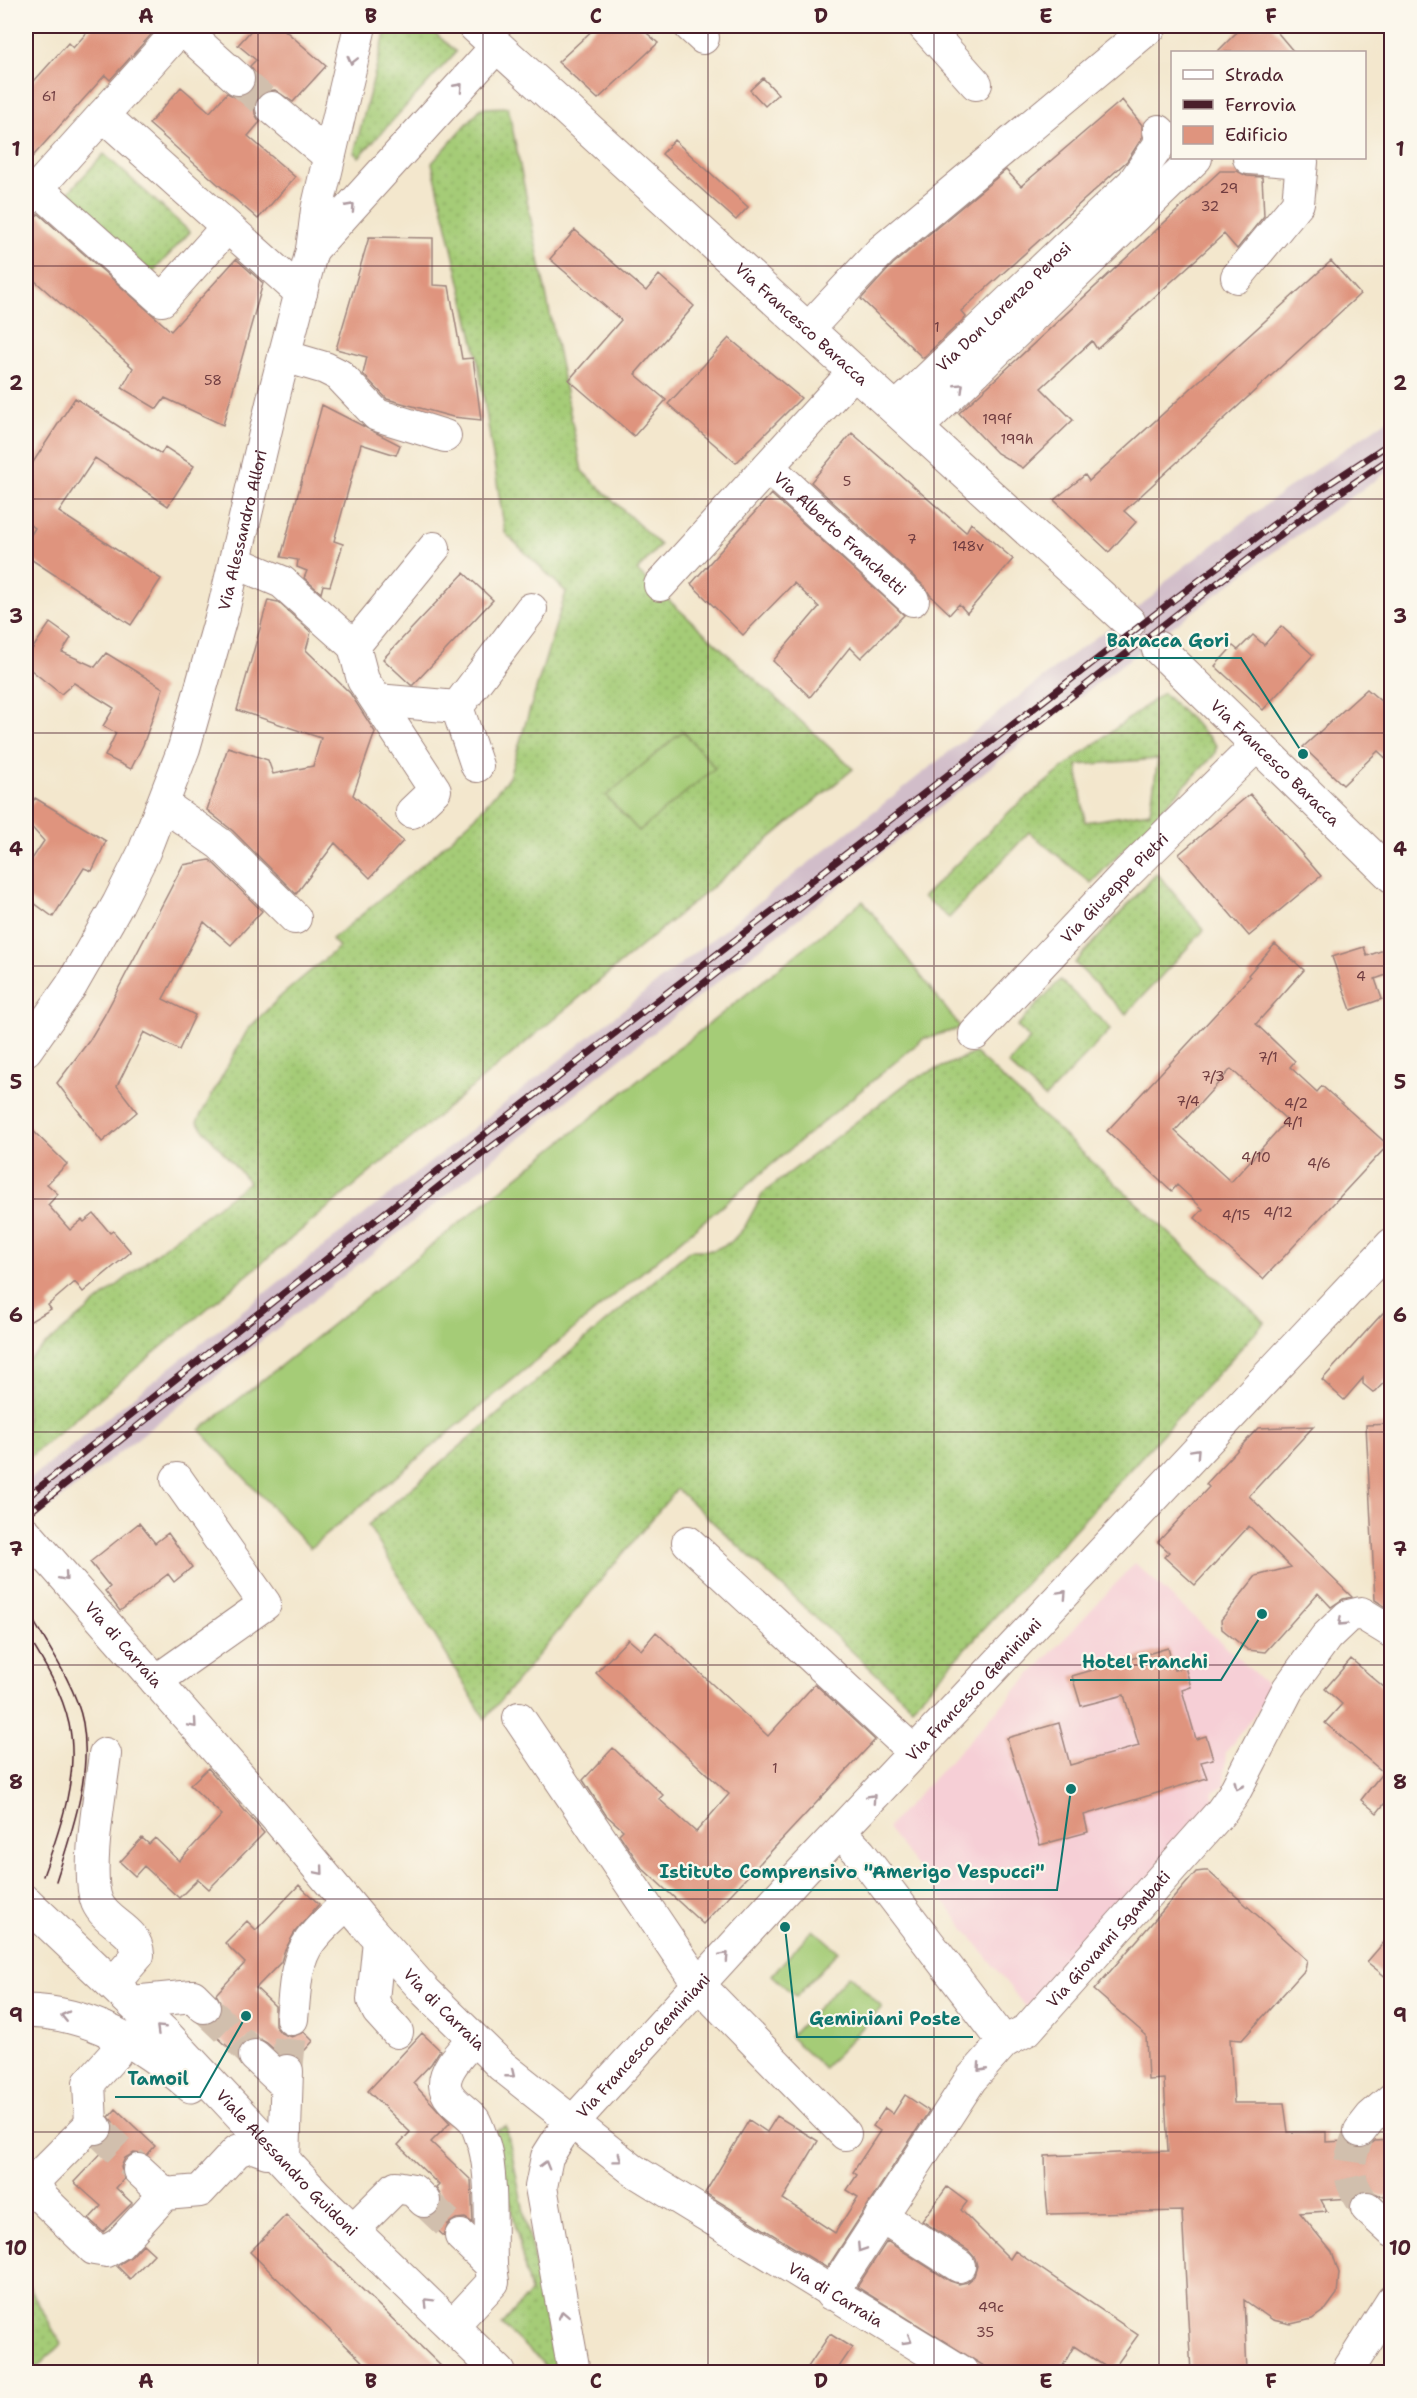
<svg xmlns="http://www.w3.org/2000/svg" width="1417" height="2398" font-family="'Shantell Sans',sans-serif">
<defs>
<pattern id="grass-dots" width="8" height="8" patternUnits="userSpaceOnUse" patternTransform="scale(1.5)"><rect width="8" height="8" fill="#a5cc77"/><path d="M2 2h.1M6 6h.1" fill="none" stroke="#90af67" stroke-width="1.8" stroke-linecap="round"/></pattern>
</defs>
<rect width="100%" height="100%" fill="#fbf7ec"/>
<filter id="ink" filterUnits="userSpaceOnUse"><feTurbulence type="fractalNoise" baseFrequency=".0167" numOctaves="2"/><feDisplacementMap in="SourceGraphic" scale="12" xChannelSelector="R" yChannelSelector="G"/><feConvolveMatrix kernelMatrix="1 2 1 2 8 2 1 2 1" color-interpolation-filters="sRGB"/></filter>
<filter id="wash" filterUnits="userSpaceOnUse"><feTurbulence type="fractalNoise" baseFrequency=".008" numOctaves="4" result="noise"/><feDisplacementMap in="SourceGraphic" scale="24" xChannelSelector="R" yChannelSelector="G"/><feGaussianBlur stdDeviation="1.35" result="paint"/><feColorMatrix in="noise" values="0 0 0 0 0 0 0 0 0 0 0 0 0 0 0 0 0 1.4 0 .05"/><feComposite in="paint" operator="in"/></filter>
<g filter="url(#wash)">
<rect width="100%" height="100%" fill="#f3e7cd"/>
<path fill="#f6cfd6" d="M1135,1563L1273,1690L1226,1752L1224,1785L1213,1792L1216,1810L1026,2008L887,1828Z"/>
<path fill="#d1bdc9" d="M1391,417V469L1258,563L1100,681L26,1526V1482L1074,653L1153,596L1168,579L1280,494Z"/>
<path fill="url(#grass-dots)" stroke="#787651" stroke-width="1.5" fill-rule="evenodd" d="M387,26H427L456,52L359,157L354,153Z
M508,107L582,471L660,545L637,571L853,769L26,1460V1361L171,1241L249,1182L197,1122L248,1029L282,995L339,947L332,939L428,860L477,815L509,777L566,592L505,533L477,355L432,163L481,108Z
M104,154L190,232L152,273L66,195Z
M1163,693L1211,739L1217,746L1214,755L1091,883L1029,832L949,918L923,897L1012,809L1076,758ZM1158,759L1150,812L1085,822L1077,765Z
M1157,873L1204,930L1126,1014L1075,963Z
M1060,980L1111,1029L1045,1098L1008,1064L1030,1039L1017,1026Z
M975,1053L1265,1322L912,1707L677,1489L485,1719L368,1525L690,1250H714L731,1242L744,1228L763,1193L911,1080Z
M506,2126L556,2365L551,2371L502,2325L530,2292L495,2132Z
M26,2281L61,2344L32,2372H26Z"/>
<path fill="#a5cc77" stroke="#787651" stroke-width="1.5" d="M683,731L715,768L639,831L606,796Z
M863,901L961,1028L923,1039L310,1548L200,1430Z
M813,1929L838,1951L796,1997L772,1975Z
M849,1975L882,2007L824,2068L790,2037Z"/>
<g id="blocks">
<path fill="#df947e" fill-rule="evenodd" d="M93,26H159L110,80L105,75L26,164V90L68,43L73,48Z
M255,26H280L326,66L293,102L275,90L265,91L258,97L254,104L255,114L260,122L248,136L295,177L258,219L149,124L181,87L210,112L227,93L235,97L243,96L251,91L256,82L255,73L250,66L256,60L238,45Z
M597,26H639L658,43L598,99L558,62Z
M1243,26H1272L1294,52H1217Z
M763,78L778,94L765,106L750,90Z
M1122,100L1142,125V138L1127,161L961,311L966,317L923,358L861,299L893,264L1006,170L1021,186Z
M674,140L748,207L736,220L662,154Z
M1220,171H1237L1247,176L1262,177L1264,216L1237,249L1224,234L1097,349L1092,341L1041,388L1073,420L1023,468L997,453L959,413Z
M39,214L171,331L236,259L263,283L223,425L165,398L157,409L122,388L133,368L26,273V223Z
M575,230L646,291L659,275L694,306L635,374L666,400L634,436L569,380L621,320L550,259Z
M369,237L433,238V285L449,286L462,359L473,358L481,420L453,417L387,399L363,374L367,357L336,349Z
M1331,261L1360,294L1124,511L1136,522L1109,552L1054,500L1085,475L1089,481Z
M729,338L801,398L736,463L668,404Z
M75,398L161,454L165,447L194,466L168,506L95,458L59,512L161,579L131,625L26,556V543L35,528L26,522V473Z
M322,405L400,445L396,455L361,444L334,541L343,544L330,586L323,585L321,593L304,578L307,571L297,567L298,560L281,557Z
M852,433L966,532L971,523L1013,559L967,613L959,604L950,614L930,595L925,587L811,482Z
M771,494L904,615L861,658L850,647L810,697L773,661L819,607L794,583L743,635L691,584Z
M464,573L493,600L413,685H411L383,659Z
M268,600L278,602L311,632L306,650L350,693L375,732L353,795L403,841L370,878L335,843L296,894L233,831L207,810L228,747L268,760L273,774L313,766L321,738L237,710Z
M50,623L71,638L62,652L95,667L106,653L163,688L143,745L131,769L105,756L116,733L103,726L114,708L74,683L61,694L26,666V658Z
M1281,626L1313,655L1263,710L1215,666L1233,646L1238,650L1253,635L1264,645Z
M1367,689L1392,711V764L1378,751L1343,785L1303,747Z
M1250,794L1321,876L1249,936L1179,854Z
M35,798L106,841L92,871L84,868L53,917L26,897V868L44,841L26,821V812Z
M210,860L262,911L231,945L204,922L163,999L195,1015L179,1050L144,1032L117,1086L137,1112L102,1142L57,1083L89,1041L104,1016L183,865Z
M1275,944L1304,970L1256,1024L1295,1061L1290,1067L1317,1092L1322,1086L1388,1145L1263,1279L1195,1218L1203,1209L1177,1185L1172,1191L1107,1131L1250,977L1248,975ZM1231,1069L1287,1120L1231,1182L1175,1131Z
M1364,947L1367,956L1392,947V973L1375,979L1382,999L1351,1010L1332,957Z
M26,1124L67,1164L47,1184L58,1194L48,1205L70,1230L82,1220L84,1222L94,1214L110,1233L113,1231L131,1252L83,1292L75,1282L48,1305L51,1309L26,1324Z
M1392,1303V1374L1374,1393L1363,1384V1378L1344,1400L1322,1380Z
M1392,1424V1611L1375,1600L1366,1425Z
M1314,1426L1249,1496L1352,1597L1343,1599L1331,1607L1318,1593L1265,1652L1248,1650L1222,1629L1221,1620L1256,1576L1291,1567L1249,1526L1195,1585L1164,1557L1169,1552L1158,1542L1209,1487L1206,1484L1258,1428Z
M139,1523L155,1543L168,1533L192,1567L174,1582L168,1574L120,1611L105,1591L110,1587L90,1562Z
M656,1632L768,1736L815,1684L875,1740L703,1924L642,1868L619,1834L623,1830L606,1815L583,1780L613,1748L663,1795L659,1799L696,1832L729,1794L596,1673L628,1639L641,1650Z
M1168,1648L1174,1670L1185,1667L1191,1687L1182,1690L1196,1739L1206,1736L1213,1759L1201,1762L1207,1778L1084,1815L1088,1832L1040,1845L1007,1738L1059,1723L1070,1765L1139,1746L1124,1695L1081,1706L1072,1676Z
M1351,1659L1392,1694V1794L1377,1813L1361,1800L1383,1772L1325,1723L1342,1704L1325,1689Z
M208,1768L264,1833L209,1889L198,1879L179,1898L144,1866L135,1876L120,1862L142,1838L149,1844L155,1838L179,1861L222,1815L190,1785Z
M1204,1871H1208L1307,1960L1305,1970L1242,2040L1230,2039L1234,2103H1284L1288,2132H1326V2142L1346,2141L1358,2149L1367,2147L1375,2141L1392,2140V2196H1381L1371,2191H1362L1352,2198L1321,2200L1327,2211L1300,2213L1332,2252L1339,2273L1337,2294L1326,2309L1312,2319L1291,2324L1273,2320L1244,2300L1247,2373H1191L1182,2211L1048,2214L1046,2193L1045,2156L1168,2151L1164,2079L1148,2080L1146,2035L1094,1990L1196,1872Z
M299,1885L319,1904L295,1932L284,1952L281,1962L256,1988L275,2006V2026L281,2033L291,2037L304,2032L313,2041L298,2058L288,2053L280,2055L267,2043L258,2038L250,2039L242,2044L238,2056L203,2024H209L217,2019L221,2012V2003L216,1994L245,1963L225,1943L247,1921L256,1930Z
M1392,1933V1982L1367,1962Z
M422,2033L440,2050L431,2064L413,2083L450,2123L431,2142L471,2180L473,2223L465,2218L456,2219L448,2224L444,2236L424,2218L436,2214L441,2206V2196L436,2188L439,2185L398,2145L410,2132L368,2091Z
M905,2095L929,2111L827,2268L705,2193L749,2120L767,2132L777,2116L818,2141L783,2199L835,2233L858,2197L847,2190L857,2175L853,2172L880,2131L873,2126L885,2108L893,2114Z
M116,2109L155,2146L147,2155L134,2153L125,2158L121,2167L124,2179L116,2188L132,2203L103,2232L89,2219L101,2206L74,2182L110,2144L107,2142L114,2130L113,2122L109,2117Z
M947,2187L967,2202L961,2210L1010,2259L1015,2251L1138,2335L1112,2371L1074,2346L1059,2373H981L984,2366L857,2287L887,2241L950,2281L959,2284L967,2282L974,2276L977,2266L975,2258L969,2251L922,2221Z
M286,2215L448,2373H374L250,2252Z
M143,2244L154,2254L130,2279L117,2266L132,2256Z
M830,2334L852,2348L835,2373H804Z"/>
</g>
</g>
<g filter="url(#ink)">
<use href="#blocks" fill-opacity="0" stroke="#9e837c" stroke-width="1.5"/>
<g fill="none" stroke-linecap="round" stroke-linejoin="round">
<path stroke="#d1bfad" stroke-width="32" stroke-dasharray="32 16" stroke-linecap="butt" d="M238,79L272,108
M204,2007L255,2056
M287,2071L292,2019
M96,2128L139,2170
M1360,2131C1346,2165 1345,2179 1367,2208
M424,2201L461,2236"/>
<defs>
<g id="minor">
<path d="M690,26L703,38"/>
<path d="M924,26L976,84"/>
<path d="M238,79L181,28L103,115L301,293"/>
<path d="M272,108L329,156"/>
<path d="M38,189L162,300L227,227"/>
<path d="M26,201L103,115"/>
<path d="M312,250L497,46"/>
<path d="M1237,277L1298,203L1302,162L1249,158"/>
<path d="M809,328L881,251L1151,26"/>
<path d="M284,356L325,368L339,375L377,415L445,436"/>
<path id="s1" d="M897,408L1133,183L1159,145L1161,133L1159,131"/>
<path d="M918,427L1196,158"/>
<path id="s2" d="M768,467L913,600"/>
<path d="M235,562L282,582L354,646L434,548"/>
<path d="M660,585L855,371"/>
<path d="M354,646L363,680L435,790L412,812"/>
<path d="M377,700L457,707L531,609"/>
<path d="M457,707L477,766"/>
<path d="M164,805L220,844L295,918"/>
<path id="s3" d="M975,1034L1123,877L1257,745"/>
<path id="s4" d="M26,1050L71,986L118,904L144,852L184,748L224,607L275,391L312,250L317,210L360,26"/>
<path id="s5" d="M26,1533L279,1821L365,1924L426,1992L502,2066L633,2170L962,2372"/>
<path d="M688,1542L914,1752"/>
<path d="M156,1681L265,1604L177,1479"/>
<path d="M519,1718L699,1985L845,2134"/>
<path d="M105,1754C101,1790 85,1872 97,1902C107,1925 137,1928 138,1955L113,1984"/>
<path d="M840,1832L860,1853L1004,2042"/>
<path d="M379,1940L373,2000L378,2011L397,2032"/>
<path d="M132,2002L193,1996L204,2007"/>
<path d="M292,2019C295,1993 294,1963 310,1941C320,1927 335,1915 347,1903"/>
<path d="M473,2039C463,2051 444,2068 445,2085C446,2101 465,2109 474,2120C478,2126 481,2138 484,2145C493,2176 490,2232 491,2265"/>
<path d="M255,2056L286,2085"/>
<path d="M91,2124L40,2175L36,2184L42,2198L94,2249L107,2251L119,2244L165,2194"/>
<path d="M96,2128L91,2124L89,2083L115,2054L118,2047L112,2034L102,2027"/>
<path d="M1360,2131L1371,2117L1392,2099"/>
<path d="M284,2160L287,2071"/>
<path d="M139,2170L165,2194L200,2191L237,2151L251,2146L267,2152"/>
<path d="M1367,2208L1392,2231"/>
<path d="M881,2216L959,2266"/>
<path d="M353,2230L396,2187L413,2190L424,2201"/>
<path id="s6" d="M831,2294L971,2079L1004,2042L1027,2030L1221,1812L1233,1795L1288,1689L1326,1637L1348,1616L1361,1613L1392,1632"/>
<path d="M452,2326L493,2282L491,2265L461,2236"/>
<path id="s7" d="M574,2372L541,2187L547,2157L561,2135L796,1878L1392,1244"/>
<path d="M1347,2372L1392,2301"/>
</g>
<g id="major">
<path id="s8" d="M475,26L1129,622"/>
<path id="s9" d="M1158,648L1392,876"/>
<path id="s10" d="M26,1902L165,2034L315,2194L499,2372"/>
<path d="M26,2011C90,2012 144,2045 191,2086"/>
</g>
</defs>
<use href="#minor" stroke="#9e837c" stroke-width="34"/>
<use href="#major" stroke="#9e837c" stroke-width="35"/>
<use href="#minor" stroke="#fff" stroke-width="32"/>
<use href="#major" stroke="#fff" stroke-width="33"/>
<path stroke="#4a1f2b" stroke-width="1.5" d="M26,1608C45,1642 76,1685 83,1723C92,1776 72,1831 56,1881
M26,1633C43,1661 62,1691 69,1724C80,1775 60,1829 43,1876"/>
<defs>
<path id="rail" d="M26,1498L436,1172L1172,601L1318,491L1392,442
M26,1515L442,1184L541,1110L1181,611L1301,519L1392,457"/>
</defs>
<use href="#rail" stroke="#4a1f2b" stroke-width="7"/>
<use href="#rail" stroke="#fbf7ec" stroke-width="4.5" stroke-dasharray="14" stroke-linecap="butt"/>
</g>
<defs><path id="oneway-chevron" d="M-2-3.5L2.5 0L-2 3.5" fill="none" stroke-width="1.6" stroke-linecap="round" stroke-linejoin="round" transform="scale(1.5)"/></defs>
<g stroke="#ae9aa0">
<use href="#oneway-chevron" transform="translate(352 60) rotate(104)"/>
<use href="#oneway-chevron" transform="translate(459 87) rotate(-48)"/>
<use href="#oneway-chevron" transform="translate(351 207) rotate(-48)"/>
<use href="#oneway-chevron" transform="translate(960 387) rotate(-44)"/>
<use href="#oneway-chevron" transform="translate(1196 1452) rotate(-47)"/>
<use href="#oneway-chevron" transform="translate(64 1577) rotate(49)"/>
<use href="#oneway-chevron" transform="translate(1063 1594) rotate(-47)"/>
<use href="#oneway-chevron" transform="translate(1342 1622) rotate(137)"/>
<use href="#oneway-chevron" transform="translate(193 1724) rotate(49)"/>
<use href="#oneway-chevron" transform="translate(1238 1786) rotate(116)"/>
<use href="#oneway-chevron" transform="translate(872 1798) rotate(-47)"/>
<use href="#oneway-chevron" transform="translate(320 1871) rotate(50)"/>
<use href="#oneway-chevron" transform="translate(725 1956) rotate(-47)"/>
<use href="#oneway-chevron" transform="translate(65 2016) rotate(-167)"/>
<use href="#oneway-chevron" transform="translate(160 2029) rotate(-136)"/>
<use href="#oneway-chevron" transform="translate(981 2068) rotate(132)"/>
<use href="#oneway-chevron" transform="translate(511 2074) rotate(39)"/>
<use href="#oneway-chevron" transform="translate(618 2159) rotate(37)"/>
<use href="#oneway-chevron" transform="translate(545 2165) rotate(-74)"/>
<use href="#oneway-chevron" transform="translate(861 2248) rotate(123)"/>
<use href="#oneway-chevron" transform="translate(428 2302) rotate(-135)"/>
<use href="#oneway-chevron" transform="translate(563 2315) rotate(-101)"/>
<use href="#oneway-chevron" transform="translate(908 2340) rotate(31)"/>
</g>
</g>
<path fill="none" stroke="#4a1f2b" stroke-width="1.5" stroke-opacity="0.55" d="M258,26V2372M483,26V2372M708,26V2372M934,26V2372M1159,26V2372M26,266H1392M26,499H1392M26,733H1392M26,966H1392M26,1199H1392M26,1432H1392M26,1665H1392M26,1899H1392M26,2132H1392"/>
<g text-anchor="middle" stroke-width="4.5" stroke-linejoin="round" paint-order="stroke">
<g font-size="14" fill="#6f3c40">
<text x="49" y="101">61</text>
<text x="1229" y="193">29</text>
<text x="1210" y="211">32</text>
<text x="937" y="332">1</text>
<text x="213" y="385">58</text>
<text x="997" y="424">199f</text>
<text x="1017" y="444">199h</text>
<text x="847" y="486">5</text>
<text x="912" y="544">7</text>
<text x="968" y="551">148v</text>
<text x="1361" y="981">4</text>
<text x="1268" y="1062">7/1</text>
<text x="1213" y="1081">7/3</text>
<text x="1188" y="1106">7/4</text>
<text x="1296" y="1108">4/2</text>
<text x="1293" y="1127">4/1</text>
<text x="1256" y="1162">4/10</text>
<text x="1319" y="1168">4/6</text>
<text x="1278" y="1217">4/12</text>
<text x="1236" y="1220">4/15</text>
<text x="775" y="1773">1</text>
<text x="991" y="2312">49c</text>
<text x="985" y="2337">35</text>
</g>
<g font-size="16" fill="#4a1f2b" stroke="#fbf7ec">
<text dy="6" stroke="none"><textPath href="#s1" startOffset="147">Via Don Lorenzo Perosi</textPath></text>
<text dy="6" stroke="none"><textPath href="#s8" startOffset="442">Via Francesco Baracca</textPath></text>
<text dy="6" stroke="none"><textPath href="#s4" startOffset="568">Via Alessandro Allori</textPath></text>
<text dy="6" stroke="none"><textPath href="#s2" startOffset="98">Via Alberto Franchetti</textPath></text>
<text dy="6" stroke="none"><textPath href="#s9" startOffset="164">Via Francesco Baracca</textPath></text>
<text dy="6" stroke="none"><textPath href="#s3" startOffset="202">Via Giuseppe Pietri</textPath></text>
<text dy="6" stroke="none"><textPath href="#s5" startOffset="148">Via di Carraia</textPath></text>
<text dy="6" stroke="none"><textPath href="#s7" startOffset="852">Via Francesco Geminiani</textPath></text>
<text dy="6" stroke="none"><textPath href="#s6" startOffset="454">Via Giovanni Sgambati</textPath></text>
<text dy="6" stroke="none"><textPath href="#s5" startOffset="634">Via di Carraia</textPath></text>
<text dy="6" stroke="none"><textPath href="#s7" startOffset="366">Via Francesco Geminiani</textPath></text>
<text dy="6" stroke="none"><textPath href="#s10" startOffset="369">Viale Alessandro Guidoni</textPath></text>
<text dy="6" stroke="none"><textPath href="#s5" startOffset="1120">Via di Carraia</textPath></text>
</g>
</g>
<path fill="none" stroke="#0f766e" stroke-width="2" d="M1303 754L1241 658H1094M1262 1614L1221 1680H1070M1071 1789L1057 1890H648M785 1927L797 2037H973M246 2016L200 2097H115"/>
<g fill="#0f766e" stroke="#fbf7ec" stroke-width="2">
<circle cx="1303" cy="754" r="6"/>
<circle cx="1262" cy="1614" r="6"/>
<circle cx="1071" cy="1789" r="6"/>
<circle cx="785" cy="1927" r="6"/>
<circle cx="246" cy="2016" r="6"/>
</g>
<g font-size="18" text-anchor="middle" font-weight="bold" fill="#0f766e" stroke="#fbf7ec" stroke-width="4.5" stroke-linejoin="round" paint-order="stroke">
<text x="1168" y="647">Baracca Gori</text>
<text x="1145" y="1668">Hotel Franchi</text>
<text x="852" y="1878">Istituto Comprensivo "Amerigo Vespucci"</text>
<text x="885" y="2025">Geminiani Poste</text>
<text x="158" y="2085">Tamoil</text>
</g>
<rect width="1417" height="2398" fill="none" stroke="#fbf7ec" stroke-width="66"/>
<rect x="1171" y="51" width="195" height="108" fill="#fbf7ec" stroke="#b4a19f" stroke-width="1.5"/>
<rect x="1183" y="70" width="30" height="9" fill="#ffffff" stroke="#b4a19f" stroke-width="1.5"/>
<text x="1225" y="81" font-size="18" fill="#4a1f2b">Strada</text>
<rect x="1183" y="100" width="30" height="9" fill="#4a1f2b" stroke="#b4a19f" stroke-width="1.5"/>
<text x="1225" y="111" font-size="18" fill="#4a1f2b">Ferrovia</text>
<rect x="1183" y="126" width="30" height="18" fill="#df947e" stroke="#b4a19f" stroke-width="1.5"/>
<text x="1225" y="141" font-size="18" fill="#4a1f2b">Edificio</text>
<rect x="33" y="33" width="1351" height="2332" fill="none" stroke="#4a1f2b" stroke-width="2"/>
<g font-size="20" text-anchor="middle" font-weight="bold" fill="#4a1f2b">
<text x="146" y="23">A</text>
<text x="371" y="23">B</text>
<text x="596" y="23">C</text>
<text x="821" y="23">D</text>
<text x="1046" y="23">E</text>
<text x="1271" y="23">F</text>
<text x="16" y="156">1</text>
<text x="1400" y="156">1</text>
<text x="16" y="390">2</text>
<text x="1400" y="390">2</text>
<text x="16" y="623">3</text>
<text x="1400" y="623">3</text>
<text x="16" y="856">4</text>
<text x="1400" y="856">4</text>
<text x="16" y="1089">5</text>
<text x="1400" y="1089">5</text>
<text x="16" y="1322">6</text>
<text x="1400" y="1322">6</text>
<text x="16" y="1556">7</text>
<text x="1400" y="1556">7</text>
<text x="16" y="1789">8</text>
<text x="1400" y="1789">8</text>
<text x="16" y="2022">9</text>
<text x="1400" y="2022">9</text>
<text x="16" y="2255">10</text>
<text x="1400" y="2255">10</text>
<text x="146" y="2388">A</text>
<text x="371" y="2388">B</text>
<text x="596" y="2388">C</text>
<text x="821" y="2388">D</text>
<text x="1046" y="2388">E</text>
<text x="1271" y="2388">F</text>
</g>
</svg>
